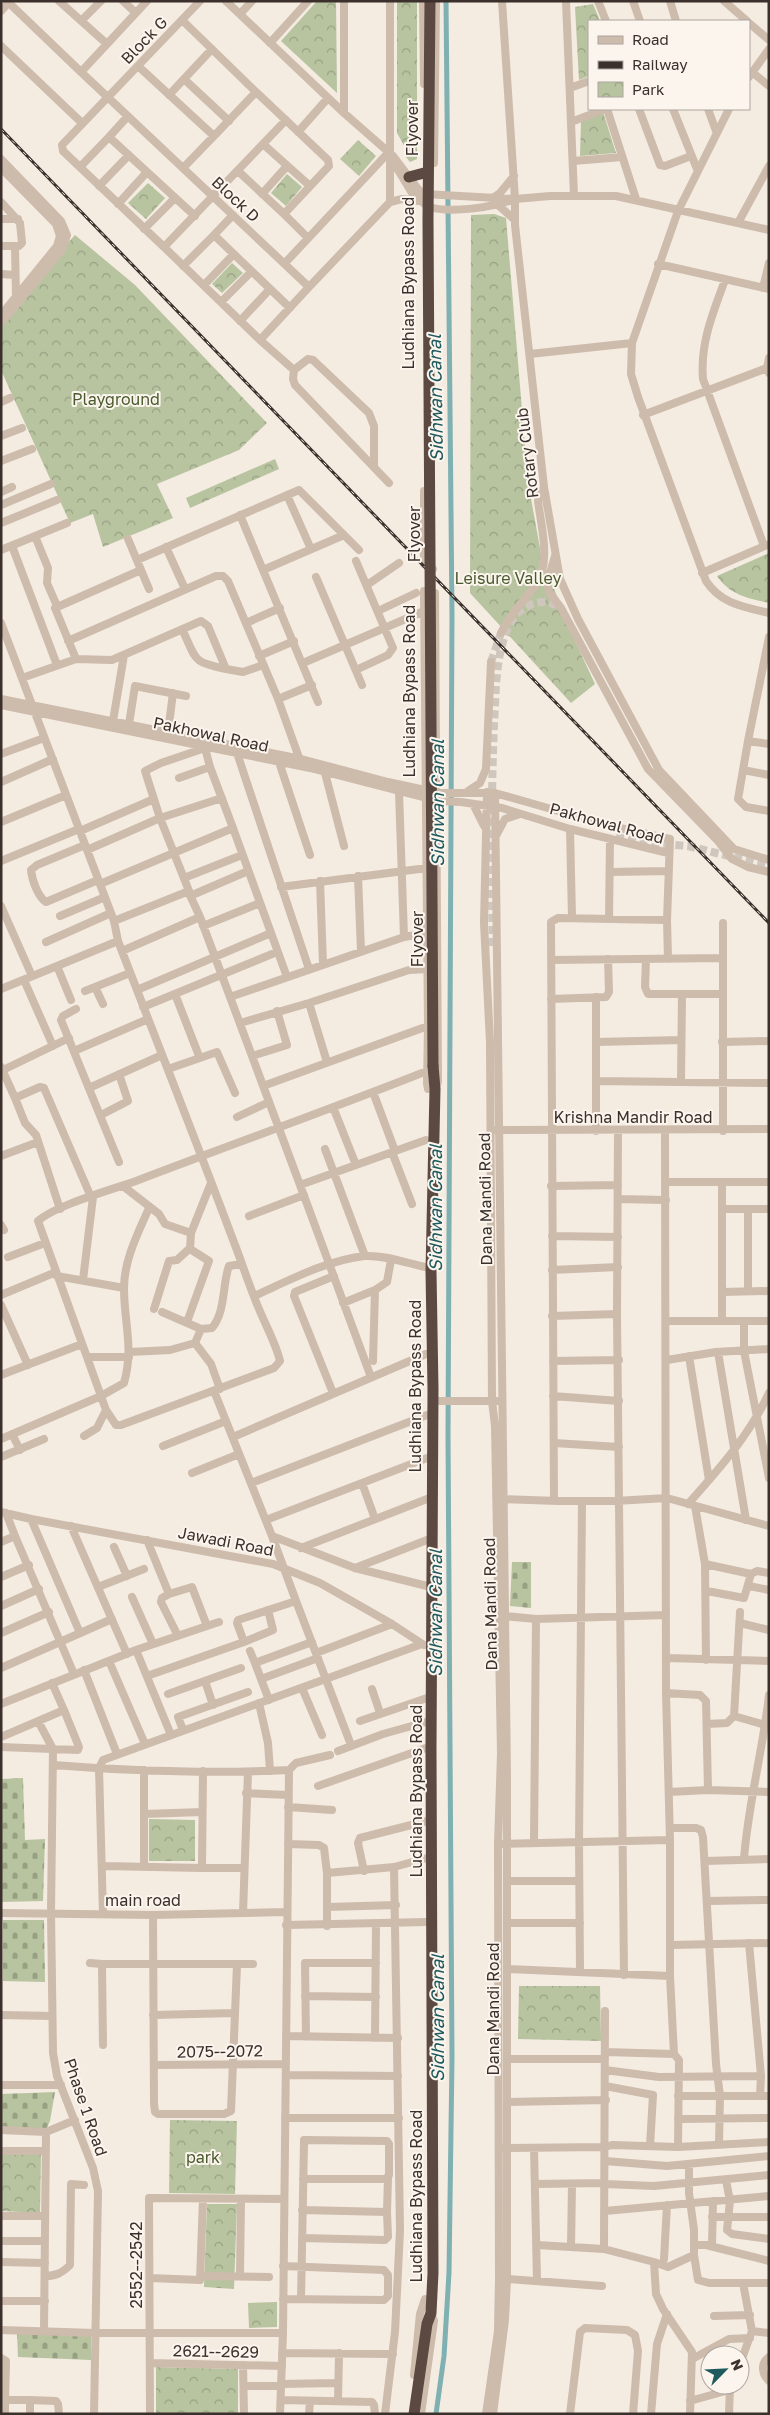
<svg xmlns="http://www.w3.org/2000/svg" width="770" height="2415" font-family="'Golos Text',sans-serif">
<defs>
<pattern id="cemetery-stones" width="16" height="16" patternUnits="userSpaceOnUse" patternTransform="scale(1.25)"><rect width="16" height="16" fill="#b8c4a0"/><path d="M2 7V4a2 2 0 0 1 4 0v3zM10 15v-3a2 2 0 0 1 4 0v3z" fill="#97a083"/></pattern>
<pattern id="park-crowns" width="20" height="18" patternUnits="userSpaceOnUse" patternTransform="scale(1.25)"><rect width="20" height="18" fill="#b8c4a0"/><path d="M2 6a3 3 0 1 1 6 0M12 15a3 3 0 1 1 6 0" fill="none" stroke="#97a083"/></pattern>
</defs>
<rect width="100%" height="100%" fill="#f4ebe1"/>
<path fill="url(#cemetery-stones)" d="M512,1562H531V1608L510,1606Z
M23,1778L25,1840L45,1839L43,1901L1,1902V1779Z
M3,1920H44L45,1982L3,1981Z
M55,2092L50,2121L45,2132L1,2131V2094Z
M17,2334H91V2360L18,2357Z"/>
<path fill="url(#park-crowns)" d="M317,1H336L337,93L281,41Z
M397,1H417V159L410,162L406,157V149L397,133Z
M593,4L600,21H589V76L579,80L575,7Z
M603,112L616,153L580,156L581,120Z
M358,140L376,156L359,176L340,159Z
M287,174L302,187L286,206L271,193Z
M148,183L165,198L146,219L128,203Z
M494,214L506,218L528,482L542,559L575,641L595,684L571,703L470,593L471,215Z
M75,235L135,285L267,423L239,450L157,484L173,518L103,547L93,514L70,523L1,370V317Z
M232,263L243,273L222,293L212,284Z
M275,459L279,469L190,508L186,498Z
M769,553V603C747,598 730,595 717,576Z
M149,1819L195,1820V1861H149Z
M519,1986H600L601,2041L518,2039Z
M170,2120L237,2121L235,2194L169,2193Z
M1,2153H41L40,2213L1,2211Z
M207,2204H237L234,2289L204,2287Z
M277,2302V2327L249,2328L248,2303Z
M156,2367L238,2369V2414H156Z"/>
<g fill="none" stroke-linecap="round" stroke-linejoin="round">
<path stroke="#7fb0b2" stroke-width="5" d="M436,2414L444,2356L449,2273L452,2058L448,1435L452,615L446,1"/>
<path stroke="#cfc6bd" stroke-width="8" stroke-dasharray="8 4" stroke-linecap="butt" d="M491,662L501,633
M616,837L640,842L688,846L769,866
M493,946C491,872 491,799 494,725C496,692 495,653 510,624C519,605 543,595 561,608"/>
<path stroke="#cdbbac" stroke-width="8" d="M7,1L81,72L147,1
M59,1L107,44
M123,1L136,13
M200,1L62,145L63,151L164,247L286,120
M226,1L344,113L393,156L418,189L424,194L515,199L550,196H616L769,230
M390,1V202
M423,1L424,84
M502,1L515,199V225L544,487L560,579L578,619L659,770L734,849L769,860
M566,1L574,196
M598,1L606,21
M633,1L640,21
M670,1L676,21
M724,1L747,21
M1,11L10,1
M240,14L252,1
M182,20L256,92
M81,21L101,1
M749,23L769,40
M270,43L308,1
M1,46L82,123
M138,66L214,136L256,92L328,160L329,166L284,214L308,238
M81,72L309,287L390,202L402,199L419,201
M752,72L769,86
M749,77L769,49
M184,79L229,121
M570,88L589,81
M169,95L212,49
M607,109L636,199
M639,109L660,165L665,166L691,156
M673,109L697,169
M708,109L716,131
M729,109L678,211L632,343L631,374L638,397L706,581C721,604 744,607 769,613
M344,113V1
M128,116L109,137L195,216
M571,122L605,109
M298,132L328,98
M263,144L310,186
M390,157L412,193L428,207C450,213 493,208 514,199
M1,159L61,221L67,235L62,250L1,323
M573,161L622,157
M434,163L436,1
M80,167L109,137
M1,168L56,224L60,236L57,246L1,315
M183,168L214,136
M238,171L284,214
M99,186L129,155
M262,194L287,166
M493,198L500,193L514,176
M1,202L20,223L22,243L19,246H1
M118,204L147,172
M498,205L515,220
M233,215L214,235L290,308
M1,219H18
M738,223L769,166
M144,229L175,198
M15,246L16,297
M164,247L260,340L294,370
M285,263L389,152
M658,264L769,289
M183,266L214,235
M1,274L15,275
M725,280C713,313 700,343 703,379L764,546
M204,285L233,255
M763,288L769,263
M221,302L251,272
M240,321L270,289
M260,340L309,287
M530,354L632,343
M769,358L767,368L769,373
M1,402L10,398
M643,415L767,368
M1,436L22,428
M1,461L32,449
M374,466V426L369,413L313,360L308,359L294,370L293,379L295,385L389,483
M424,491V564L433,569
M1,492L12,487
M287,495L311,549
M1,505L51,484
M240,515L318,702
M1,523L57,500
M35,536L48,568L47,583L57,606
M128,539L149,589
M12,546L57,665
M166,547L185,589
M1,550L67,523
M555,556L547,583L549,592L561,608L648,769L718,841L732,859L748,867L769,872
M137,560L299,490L359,550
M263,570L344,535
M702,573L767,545
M316,577L362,685
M367,585L399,563
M424,591L435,593L438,1082L435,1089H428L427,1084L428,1026Z
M378,611L416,593
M1,623L114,921L118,941C157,1042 197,1143 235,1245C243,1266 250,1288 259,1309C266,1326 276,1344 280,1361L274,1368L121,1425H116L106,1410L38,1221C56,1205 111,1190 136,1181C233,1144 331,1109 427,1071
M246,623L280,608
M182,629C197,660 191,662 226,669
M501,633C510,614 523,602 535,586C552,564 541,526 538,501L539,495L544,487
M769,637L748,741L769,744
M68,641L216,576H223L228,581L278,699L301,763
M259,656L294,641
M76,659L55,608L141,570
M303,663L424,611
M356,670L388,655L393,648L356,561
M22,678L76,659L112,660L201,621L208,626L226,669L243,672L263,665
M1,699L301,759L388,782L439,793H495L611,826L670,839L667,920L668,959
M278,699L312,685
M1,705L310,768L438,801L461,802L502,808L570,829L668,853
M113,721L124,655
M129,724L135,686L186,696
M168,732L173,693
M748,741L738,799L746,807L769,811
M237,753L309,969
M1,754L44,738
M279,762L310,855
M743,770L769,775
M325,773L344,846
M179,778L210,767
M1,782L53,759
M468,791L480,783L486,769L491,662
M473,804L484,826
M1,822L66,795
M233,828L287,977
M570,829L572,918
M80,831L154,799
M496,836L505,819L520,814
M85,845L37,865L31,870C32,880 38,897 46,902L98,880
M87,850L160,818L222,798
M1,861L79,829
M610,872L668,871
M358,876L361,951
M184,878L242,855
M320,881L323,964
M100,884L233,828L210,767L204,744
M281,887L427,868
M189,893L200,917
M190,896L248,871
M1,906L32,976
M60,916L105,897
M609,919L610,839
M114,921L189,891L160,818L145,771L161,763L205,748
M723,923V1131
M203,926L260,903
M404,937L427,933
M46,942L111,913
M122,951L200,917L230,997L404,937L399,792
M646,959L645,987L648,994H721
M551,960L722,958
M57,966L71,1000
M24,980L53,1046
M95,987L103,1004
M1,989L118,941
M137,990L271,933
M85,991L130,973
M175,994L199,1056
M230,997L300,1185L426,1140
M596,997V1131
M551,999L606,997L609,992L608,959
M309,1003L327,1062
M143,1007L277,952
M76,1009L63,1016L61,1020L119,1162
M240,1023L309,1003L409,970L428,969
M596,1042L681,1040
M722,1042L769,1041
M74,1051L148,1019
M252,1056L287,1045L277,1011
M1,1067L15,1098L40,1087L44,1088L91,1197
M168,1069L217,1052L235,1093
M3,1070L69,1038
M596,1081L769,1083
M681,1082L682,994
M263,1086L428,1026
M89,1088L162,1055
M373,1092L395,1151
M15,1098L25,1123L36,1135L60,1209
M333,1107L356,1165
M101,1115L128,1101L119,1074
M237,1117L269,1102
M493,1130L769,1129
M618,1130L617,1314L624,1975
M325,1149L365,1256
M392,1152L412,1204
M1,1156L38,1142
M666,1182H769
M722,1183V1321
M300,1185L371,1377
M123,1186L159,1214L165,1224L191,1233L190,1249L209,1261L187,1322
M551,1186L618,1185
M618,1199L666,1200
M722,1209H769
M249,1216L304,1195
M1,1225L4,1230
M191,1233L211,1183
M552,1236L618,1237
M8,1257L45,1243
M552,1270L618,1267
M57,1276L124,1288
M83,1280L93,1197
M375,1290L387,1282L391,1260
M748,1291V1209
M722,1292L769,1291
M1,1295L56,1272
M254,1296C288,1281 327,1260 365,1256C385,1255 406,1263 425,1267
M343,1303L375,1290L373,1361
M1,1305L28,1365
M154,1309L169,1261L177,1260L190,1248
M162,1312L201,1329
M552,1316L617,1314
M667,1321H769
M744,1321V1351L769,1478
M195,1343L211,1364L220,1389
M130,1352L170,1350L195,1343L201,1329L212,1328C226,1311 222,1285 229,1266L242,1264
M718,1352L746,1520
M689,1356L709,1480
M87,1357H129
M667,1360L716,1352L769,1349
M553,1361L619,1360
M1,1375L82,1344
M214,1391L272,1536L355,1568L427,1586
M333,1393L294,1296L295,1292L334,1276
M553,1396L619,1401
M432,1401H497
M12,1434L20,1450
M84,1436L97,1428L106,1410
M233,1437L426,1354
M1,1439L101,1396L124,1383C134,1347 124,1323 124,1288C124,1260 138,1233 149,1208
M554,1443L619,1447
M163,1446L226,1421
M1,1457L44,1439
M192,1473L239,1454
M251,1483L427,1415
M362,1483L375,1519
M497,1499L558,1501
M579,1501H582L579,1843L580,1972
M615,1501L667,1498L769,1526
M619,1501H554L551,922L558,918L667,920
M688,1504C719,1469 749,1436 769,1393
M695,1506L705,1564L706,1660
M1,1512L31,1519L273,1564L320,1583L392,1624L424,1645
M31,1519L80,1633
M266,1520L427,1458
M71,1526L127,1654
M15,1536L74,1674
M1,1542L15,1536L6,1513
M114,1547L127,1576
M301,1548L427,1499
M705,1564L751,1574L757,1571L769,1573
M355,1568L427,1540
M1,1577L29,1565
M749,1586L769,1590
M98,1587L144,1569
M707,1591L744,1598L751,1574
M169,1594L162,1598L161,1602L178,1636
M132,1597L153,1644
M296,1601L351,1745
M1,1606L39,1589
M504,1616L536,1619L666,1615
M740,1623L769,1630
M207,1626L219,1622
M1,1633L49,1612
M244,1642L273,1630L268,1610
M136,1650L207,1626L192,1587L169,1594L147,1540
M250,1651L255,1663
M316,1653L392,1624
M667,1658L769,1661
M109,1661L145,1744
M1,1668L112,1619
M84,1670L117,1754
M147,1676L244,1642L237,1623L238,1620L296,1601L272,1536
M261,1679L255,1663L312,1642
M205,1681L213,1705
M302,1688L322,1735
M372,1689L380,1713
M666,1693L700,1695L706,1701L708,1790
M168,1694L241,1668
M269,1700L261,1679L318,1658
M259,1703L268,1743L270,1771
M1,1704L136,1650L171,1735
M734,1716L769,1726
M38,1721L53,1749L51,1913L53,2053L57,2076L93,2168L98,2191L94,2414
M360,1721L427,1698
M707,1724L727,1723L734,1716L740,1612
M183,1730L178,1717L248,1692
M1,1737L64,1710L52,1683
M1,1747L78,1750L79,1747L64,1710
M338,1751L383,1734L426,1722
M53,1765C131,1771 210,1774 289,1770
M318,1786L426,1748
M669,1792L708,1790L769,1792
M246,1793L288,1795
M288,1807L332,1810
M144,1814L202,1812
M670,1828H696L701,1830L703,1837L716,2064L720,2096L719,2144
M534,1843L536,1619
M288,1844L319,1845L324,1848L327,1873V1926
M502,1844L670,1840
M744,1859C748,1804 763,1750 769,1695
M705,1861L769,1859
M103,1866L202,1868L203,1771
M144,1867V1770
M394,1867L427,1858
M202,1868H243
M364,1871L358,1843L360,1838L427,1821
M327,1873L394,1867L400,2230L395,2332L385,2414
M507,1881H579
M708,1901L769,1900
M327,1907L396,1905
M1,1913L153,1915L286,1912
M243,1913L248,1772
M103,1914L99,1768L103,1760L422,1644
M153,1915L154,2104L155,2112L158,2114H224L231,2111L237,1965
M507,1923H580
M286,1925L427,1922
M749,1943L761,2076
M670,1945L769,1943
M90,1963L102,1964
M507,1969L670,1976
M305,1996L376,1997
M1,2015L52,2016
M153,2015L235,2013
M286,2036L398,2038
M306,2037L305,1963H376
M375,2038L376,1924
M103,2045L102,1964H253
M605,2052L674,2054L670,1976V1840L666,1693L665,1130
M674,2054L679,2060L678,2147
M507,2059H605
M154,2065L286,2064
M605,2070L659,2077L761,2076L760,2096
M286,2075L398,2076
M1,2085H61
M605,2086L653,2095L650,2146
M678,2096H769
M507,2102L606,2100
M285,2118H399
M678,2119L769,2118
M1,2130L46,2132
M504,2148L605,2147L612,2145L678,2147L769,2142
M534,2148L537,2281
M1,2151H46
M605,2161L667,2166L769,2156
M689,2164V2193L694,2230V2255L698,2280L709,2283H769
M726,2180L730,2201L727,2230L732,2234L769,2239
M535,2184L605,2183
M605,2184L654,2186L769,2175
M605,2211L769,2196
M387,2212L388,2178
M1,2216H45
M712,2217H769
M302,2238L385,2240L388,2237L387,2212L302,2210
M1,2241H45
M537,2245L604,2249L654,2262L656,2294L663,2309L692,2352L690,2414
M695,2245H706L769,2261
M712,2246L713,2201
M571,2247L572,2184
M604,2249L605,2011
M664,2259L667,2205
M1,2262L45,2263
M654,2262L668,2267L694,2255
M240,2275L241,2199
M45,2276C56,2276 62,2273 70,2265L71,2184L84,2185
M200,2276L269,2277
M150,2278L200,2280L203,2199
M507,2279L602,2286
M283,2299L384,2300L388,2296V2275L384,2270L283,2266
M301,2299L304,2143V2140L387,2141L389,2144V2175L386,2179H303
M1,2301H45
M714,2316L750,2315
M1,2330L95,2333H283L289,1770L296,1763L330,1755
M44,2331L46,2132L75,2120
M752,2331L769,2333
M282,2353L393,2354
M769,2357C760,2364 762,2374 769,2381
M1,2358L6,2361L5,2400H30V2414
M694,2358L729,2339L750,2338
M150,2363L282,2366
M740,2364L752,2331L743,2283
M243,2365L244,2414
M414,2375L420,2314L425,2299
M281,2384L338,2383
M244,2386H281
M30,2400L56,2401L58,2404L59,2414
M281,2400L372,2402L374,2405L375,2414
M338,2401L339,2353
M690,2401L729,2390
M5,2414V2400
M150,2414L149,2198L284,2199
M280,2414L283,2333
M309,2414L310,2401
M421,2414L434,2321L431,2313
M486,2414L498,2331L499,2279L498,1844L501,1754L495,1426L492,1401L490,1042L484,923L487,792
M493,2414L505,2320L507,2279V1777L495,793
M570,2414L580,2332L585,2328L627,2330L635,2335L638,2351L633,2414
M651,2414L657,2344L667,2314
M729,2414L730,2386"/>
<path stroke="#5c4a42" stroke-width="11" d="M409,177L424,173
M414,2414L427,2324L431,2313L433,2273L431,1748L433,1389L431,1271L435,1089L433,1066"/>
<defs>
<path id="rail" d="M1,129L769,923"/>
</defs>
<use href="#rail" stroke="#3b302b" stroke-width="3"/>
<use href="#rail" stroke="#fbf5ee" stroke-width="1" stroke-dasharray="4" stroke-linecap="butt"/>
<path stroke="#5c4a42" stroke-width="11" d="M430,1L428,220L433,1066"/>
</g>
<g text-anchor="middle" stroke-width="4" stroke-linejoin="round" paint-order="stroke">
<g font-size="16" fill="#3b302b" stroke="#fbf5ee">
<text transform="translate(144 40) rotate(-46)" y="6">Block G</text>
<text transform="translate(412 128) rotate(-90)" y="6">Flyover</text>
<text transform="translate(236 199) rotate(43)" y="6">Block D</text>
<text transform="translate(408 283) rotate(-90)" y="6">Ludhiana Bypass Road</text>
<text transform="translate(527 453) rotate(-97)" y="6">Rotary Club</text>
<text transform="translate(414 534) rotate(-90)" y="6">Flyover</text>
<text transform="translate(409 691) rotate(-90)" y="6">Ludhiana Bypass Road</text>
<text transform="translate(211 734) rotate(12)" y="6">Pakhowal Road</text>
<text transform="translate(607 823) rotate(15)" y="6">Pakhowal Road</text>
<text transform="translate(417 939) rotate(-90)" y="6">Flyover</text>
<text x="633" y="1123">Krishna Mandir Road</text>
<text transform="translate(485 1199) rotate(-91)" y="6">Dana Mandi Road</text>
<text transform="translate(415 1386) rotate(-90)" y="6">Ludhiana Bypass Road</text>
<text transform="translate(226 1541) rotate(11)" y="6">Jawadi Road</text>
<text transform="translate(490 1604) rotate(-91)" y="6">Dana Mandi Road</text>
<text transform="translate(416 1791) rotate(-90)" y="6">Ludhiana Bypass Road</text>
<text x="143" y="1906">main road</text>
<text transform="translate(493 2009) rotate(-90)" y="6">Dana Mandi Road</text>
<text transform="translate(220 2051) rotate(-1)" y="6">2075--2072</text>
<text transform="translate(86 2107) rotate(71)" y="6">Phase 1 Road</text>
<text transform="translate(416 2196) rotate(-90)" y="6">Ludhiana Bypass Road</text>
<text transform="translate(136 2265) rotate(-90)" y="6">2552--2542</text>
<text transform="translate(216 2351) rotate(1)" y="6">2621--2629</text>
</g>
<g font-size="16" fill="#4a5a2e" stroke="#fbf5ee">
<text x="116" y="405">Playground</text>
<text x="508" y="584">Leisure Valley</text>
<text x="203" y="2163">park</text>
</g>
<g font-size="18" font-style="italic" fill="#1f5a5e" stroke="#fbf5ee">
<text transform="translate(436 398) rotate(-91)" y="6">Sidhwan Canal</text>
<text transform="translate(438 803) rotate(-90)" y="6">Sidhwan Canal</text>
<text transform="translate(436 1208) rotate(-90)" y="6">Sidhwan Canal</text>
<text transform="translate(436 1613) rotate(-90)" y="6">Sidhwan Canal</text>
<text transform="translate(438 2018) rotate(-90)" y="6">Sidhwan Canal</text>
</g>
</g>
<rect width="770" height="2415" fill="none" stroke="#3b302b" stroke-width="5"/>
<rect x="588" y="20" width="162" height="90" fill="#fbf5ee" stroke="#aea6a0"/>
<rect x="598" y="36" width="25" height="8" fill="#cdbbac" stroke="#aea6a0"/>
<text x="632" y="45" font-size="15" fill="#3b302b">Road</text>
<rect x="598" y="61" width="25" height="8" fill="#3b302b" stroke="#aea6a0"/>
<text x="632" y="70" font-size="15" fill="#3b302b">Railway</text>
<rect x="598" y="82" width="25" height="15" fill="url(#park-crowns)" stroke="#aea6a0"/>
<text x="632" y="95" font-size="15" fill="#3b302b">Park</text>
<g transform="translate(725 2370) rotate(66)"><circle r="24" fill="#fbf5ee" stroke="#aea6a0"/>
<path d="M0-4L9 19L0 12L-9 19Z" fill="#1f5a5e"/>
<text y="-8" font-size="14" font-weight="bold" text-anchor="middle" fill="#3b302b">N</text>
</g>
</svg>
